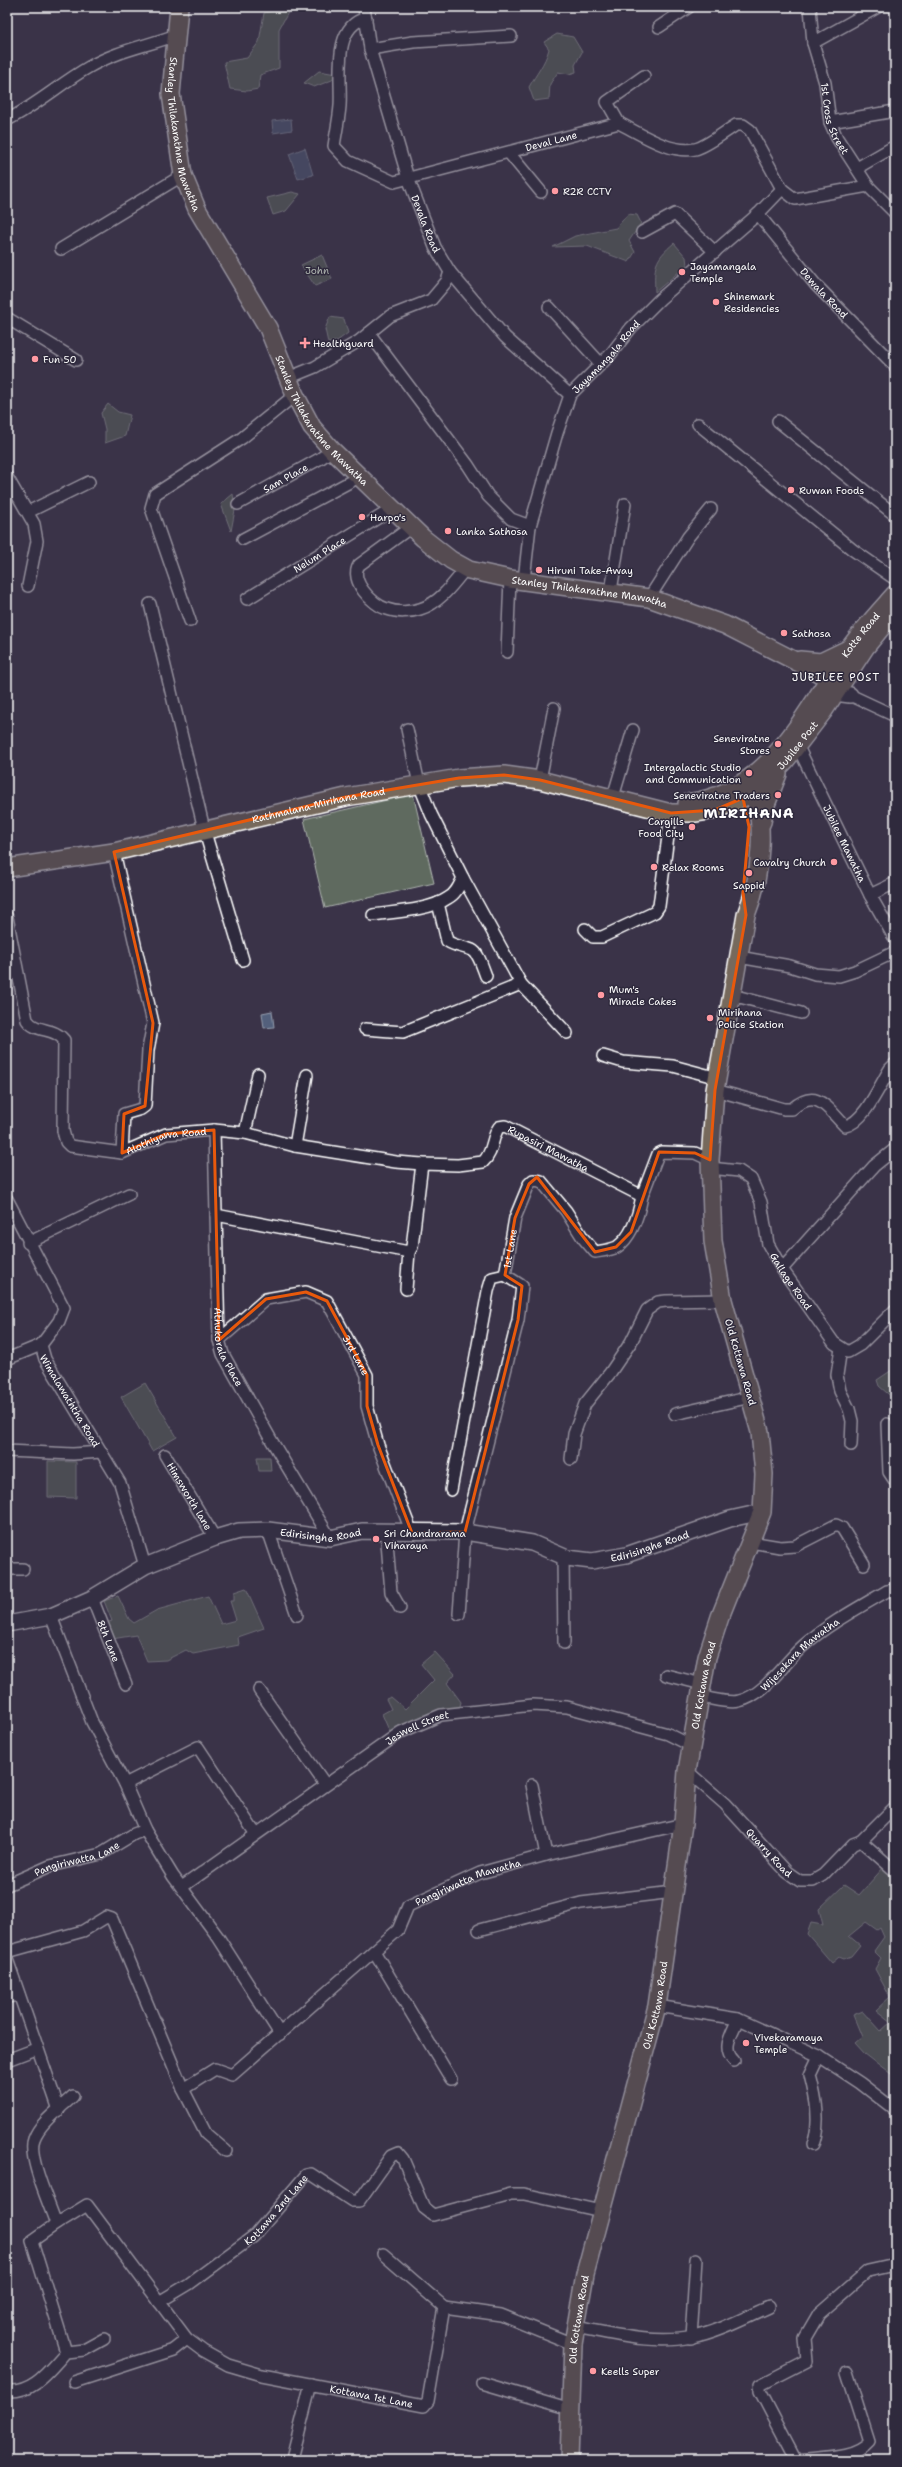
<svg xmlns="http://www.w3.org/2000/svg" width="902" height="2467" font-family="'Shantell Sans',sans-serif">
<rect width="100%" height="100%" fill="#3a3348"/>
<filter id="ink" filterUnits="userSpaceOnUse"><feTurbulence type="fractalNoise" baseFrequency=".025" numOctaves="2"/><feDisplacementMap in="SourceGraphic" scale="8" xChannelSelector="R" yChannelSelector="G"/><feConvolveMatrix kernelMatrix="1 2 1 2 8 2 1 2 1" color-interpolation-filters="sRGB"/></filter>
<g filter="url(#ink)">
<path fill="#5e6a5f" stroke="#aeb4af" d="M291,7L279,29V68L260,75L258,89L247,91L230,89L224,62L247,58L259,42L264,13Z
M557,34L573,37L582,52L575,65L576,72L569,74L558,72L550,84L549,99L534,101L529,87C536,74 545,64 549,49L544,42Z
M319,71L336,74L332,80L314,87L304,83Z
M292,192L300,194L286,211L273,215L267,198Z
M628,214L637,215L641,223L629,241L635,252L629,262L587,246L553,247L575,236L616,228Z
M674,243L686,257L687,265L655,292C654,266 654,260 674,243Z
M322,255L332,279L315,286L301,265Z
M330,317L344,319L348,333L337,341L328,343L325,329Z
M108,404L118,412L130,415L125,436L105,443V429L101,413Z
M233,494L235,510L231,531L221,504Z
M413,794L434,883L325,908L304,819Z
M895,1368V1400L879,1386L877,1380Z
M145,1383L177,1437L152,1451L121,1397Z
M257,1457H270L271,1471H259Z
M48,1461L76,1462V1498L48,1497Z
M246,1588L264,1628L238,1637L239,1645L193,1654L186,1650L166,1660L147,1661L136,1635L112,1639L106,1623L112,1621L104,1601L118,1596L129,1619L134,1623L157,1610L208,1596L221,1624L236,1620L230,1601H234V1592Z
M435,1652L455,1674L447,1683L461,1702L459,1710L391,1735L382,1714L391,1709L386,1699L391,1697L405,1709L434,1680L421,1664Z
M884,1867L895,1878V2077L865,2054L855,2043L862,2037L853,2015L863,2011L881,2031L891,2022L876,2010L890,1997L875,1969L881,1958L874,1951L884,1937L880,1928L877,1930L866,1922L849,1936L860,1945L851,1956L844,1959L839,1957L832,1963L807,1934L811,1923L823,1925L819,1909L844,1885L859,1895Z"/>
<path fill="#52617c" stroke="#97a0b0" d="M291,119L292,130L273,133L272,121Z
M305,148L313,175L298,179L289,154Z
M272,1011L274,1027L264,1028L262,1013Z"/>
<g fill="none" stroke-linecap="round" stroke-linejoin="round">
<defs>
<g id="street">
<path id="s1" d="M364,7L370,49L408,178L435,247L450,272L505,337L570,395"/>
<path id="s2" d="M810,7L813,43L825,83L830,122L837,138L868,186L895,213"/>
<path id="s3" d="M366,18C331,27 342,79 340,106C339,119 336,132 334,146L348,161L394,182L619,123C641,134 670,154 695,149C706,147 726,131 736,125H743L750,130L782,189L795,199L868,186"/>
<path d="M659,27L689,7"/>
<path d="M813,43L878,7"/>
<path d="M370,49L413,42L511,36"/>
<path d="M7,120C37,105 61,83 89,67C116,51 147,46 176,35"/>
<path d="M830,122L895,111"/>
<path d="M619,123L607,102L644,76"/>
<path d="M509,153L541,192"/>
<path d="M857,168L895,146"/>
<path id="s4" d="M758,214L815,284L895,366"/>
<path d="M642,232L675,214L715,252"/>
<path d="M61,249L183,175"/>
<path d="M549,307L601,364"/>
<path d="M7,318L76,360"/>
<path d="M369,333L468,465L488,496L511,519L530,526"/>
<path d="M288,378L315,367L359,341L390,316L431,300L447,281L450,272"/>
<path d="M778,421L895,515"/>
<path d="M698,424L853,550L895,579"/>
<path d="M7,477L34,524L37,541L28,586"/>
<path id="s5" d="M238,504L321,458L332,450"/>
<path d="M28,512L89,482"/>
<path d="M411,527L359,565C349,580 372,605 387,609C397,613 411,612 420,609C440,603 454,583 466,568"/>
<path d="M243,539L359,477"/>
<path id="s6" d="M524,580L530,526L557,433L570,395L610,355L631,328L660,299L758,214L782,189"/>
<path d="M611,591L625,504"/>
<path d="M649,598L688,537L711,509"/>
<path id="s7" d="M247,599L392,509"/>
<path d="M150,604L204,829L243,960"/>
<path d="M190,621L151,508L155,494L242,438L295,395"/>
<path d="M507,652L510,579"/>
<path d="M850,695L895,716"/>
<path d="M407,729L419,784L431,814L463,878L521,984L567,1033"/>
<path id="s8" d="M798,747L870,895L895,939"/>
<path d="M540,780L554,708"/>
<path d="M613,797L633,730"/>
<path d="M114,852L153,1023L148,1050L145,1106L141,1109L124,1114L122,1153"/>
<path d="M870,895L895,883"/>
<path d="M438,903L447,941C456,947 463,946 472,950C479,953 483,969 486,976"/>
<path d="M373,915C394,912 431,910 448,898C456,894 459,886 463,878"/>
<path id="s9" d="M7,917L27,1020C36,1033 54,1027 64,1040L63,1131L66,1142L70,1146L122,1153L166,1134L214,1130L245,1133L295,1146L396,1162L422,1164"/>
<path d="M585,929L593,937H602L655,912L659,906L671,813"/>
<path d="M739,957L790,966L815,974L839,976L855,971L895,952"/>
<path d="M732,995L801,1013"/>
<path d="M365,1029L403,1032L521,984"/>
<path d="M603,1056L623,1062L673,1066L718,1078"/>
<path d="M715,1090L784,1109H792C817,1087 827,1108 845,1126C864,1123 880,1085 890,1069L895,1064"/>
<path id="s10" d="M214,1130L219,1340L223,1354L270,1438L330,1538"/>
<path d="M245,1133L258,1074"/>
<path d="M295,1146L307,1075"/>
<path id="s11" d="M710,1168L739,1171L751,1179L761,1202L768,1244L782,1269L834,1343L848,1352L860,1345L895,1310"/>
<path id="s12" d="M7,1199L64,1308L59,1321L41,1345L45,1359L120,1483L145,1566"/>
<path id="s13" d="M216,1215L409,1252L412,1247L422,1164L458,1165L483,1162C494,1152 491,1138 499,1127L505,1126L642,1196L658,1154L662,1152L695,1153L710,1160"/>
<path d="M28,1243L129,1194"/>
<path d="M782,1269L874,1166L895,1149"/>
<path d="M406,1289L409,1252"/>
<path id="s14" d="M219,1340L266,1299L306,1292L327,1301L367,1375V1406L378,1445L412,1533"/>
<path d="M841,1348L837,1375L840,1391L849,1409L852,1421L851,1445"/>
<path d="M7,1359L41,1345"/>
<path d="M675,1414L751,1397"/>
<path d="M887,1424L889,1472L895,1481"/>
<path d="M7,1451L73,1454L101,1452"/>
<path id="s15" d="M165,1455L215,1538"/>
<path d="M571,1459L574,1434L585,1404L610,1373L631,1342L647,1310L658,1302L666,1301L723,1300"/>
<path d="M451,1490L488,1291L492,1278L505,1275"/>
<path d="M268,1530L297,1615"/>
<path d="M386,1530L391,1592L400,1608"/>
<path d="M751,1542L780,1547L795,1546L836,1525L842,1528L864,1564"/>
<path d="M563,1556L564,1643"/>
<path d="M7,1569H23"/>
<path id="s16" d="M92,1598L126,1684"/>
<path id="s17" d="M459,1614L465,1532L518,1320L522,1286L505,1275L515,1218L529,1184L533,1180L541,1181L566,1211L583,1238L595,1252C602,1251 611,1250 617,1247C633,1236 639,1213 642,1196"/>
<path d="M51,1616L92,1722L125,1784L145,1830L173,1876L218,1937L280,2034"/>
<path d="M666,1675L702,1684"/>
<path d="M259,1690L325,1784"/>
<path id="s18" d="M700,1697C711,1698 728,1704 739,1701C764,1696 785,1662 803,1646C828,1624 858,1608 887,1591L895,1590"/>
<path id="s19" d="M687,1771L725,1804L787,1872L800,1881H813L823,1875L853,1844L861,1841L895,1871"/>
<path d="M125,1784L198,1747L255,1833"/>
<path d="M532,1785L546,1855"/>
<path d="M861,1841L895,1807"/>
<path id="s20" d="M7,1885L50,1866L101,1854L134,1834L145,1830"/>
<path id="s21" d="M182,1887L401,1732L441,1715L533,1705L567,1707L668,1734L692,1746"/>
<path d="M479,1930L581,1903L673,1892"/>
<path d="M374,1951L451,2079"/>
<path d="M7,1952L83,1931L106,1917L112,1919L183,2089L206,2134L226,2151"/>
<path d="M7,1959L59,2110"/>
<path d="M7,1997L19,1995"/>
<path d="M657,2006L738,2019L819,2056L860,2083L895,2110"/>
<path d="M7,2060L36,2049"/>
<path d="M734,2061C721,2048 732,2034 738,2019"/>
<path id="s22" d="M183,2089L215,2069L232,2075L398,1930L408,1906L480,1873L546,1855L683,1824"/>
<path d="M813,2145C821,2121 816,2099 810,2075L819,2056"/>
<path id="s23" d="M56,2224L87,2205L187,2339L203,2351L228,2365L262,2375L424,2406L428,2401L444,2307"/>
<path d="M383,2254L444,2307"/>
<path id="s24" d="M159,2302L189,2284L254,2236L306,2175L311,2174L352,2201H359L391,2156L398,2153L403,2159L424,2208L433,2215L511,2194H524L601,2211"/>
<path d="M444,2307L501,2315L573,2344"/>
<path d="M576,2327C613,2334 654,2345 692,2337C718,2332 744,2318 769,2307"/>
<path d="M691,2338L696,2259"/>
<path d="M66,2352L32,2241L56,2224C50,2205 27,2156 34,2139C40,2122 61,2108 73,2096"/>
<path d="M74,2382L173,2350L187,2339"/>
<path d="M482,2383L571,2409"/>
<path d="M7,2391C34,2393 49,2370 66,2352L84,2350L104,2339"/>
<path d="M292,2459L311,2384"/>
<path d="M796,2460L760,2391V2385L807,2361L805,2338L819,2314L868,2271L895,2265"/>
<path d="M797,2460C818,2457 854,2459 869,2441L847,2372"/>
</g>
<g id="secondary">
<path d="M835,693L850,695"/>
<path id="s25" d="M7,1624L51,1616L92,1598L145,1566L215,1538L239,1531L268,1530L330,1538L362,1531L465,1532L532,1543L567,1558L592,1561L626,1555L730,1519L762,1512"/>
</g>
<g id="primary">
<path id="s26" d="M179,7L171,94L183,175L197,209L268,328L295,395L312,427L332,450L423,538L451,560L469,570L510,579L649,598L725,625L840,684"/>
<path d="M800,660L821,662L848,649"/>
<path id="s27" d="M687,803C772,792 804,712 848,650C862,630 879,612 895,594"/>
<path d="M762,822L765,807L778,774"/>
<path id="s28" d="M7,868L114,852L346,797L459,778L504,775L540,780L671,813H695L715,810L754,793L786,760L823,712L865,648L895,611"/>
<path id="s29" d="M569,2460L573,2344L585,2274L657,2006L683,1824L687,1771L707,1657L720,1617L762,1512L764,1474L760,1432L723,1300L713,1241L710,1160L715,1090L746,915C760,880 769,815 747,782"/>
</g>
</defs>
<use href="#street" stroke="#fff" stroke-width="14"/>
<use href="#secondary" stroke="#fff" stroke-width="18"/>
<use href="#primary" stroke="#fff" stroke-width="20"/>
<use href="#street" stroke="#2f2a3d" stroke-width="11"/>
<use href="#secondary" stroke="#2f2a3d" stroke-width="15"/>
<use href="#primary" stroke="#76695c" stroke-width="17"/>
</g>
</g>
<path d="M0 0H902V2467H0ZM504,775L540,780L671,813L715,810L743,798L749,827L743,893L746,915L715,1090L710,1160L695,1153L659,1152L631,1232L616,1247L595,1252L537,1177L529,1184L515,1218L505,1275L522,1286L518,1320L465,1532L412,1533L378,1445L367,1406V1375L327,1301L306,1292L266,1299L219,1340L214,1130L166,1134L122,1153L124,1114L145,1106L153,1023L114,852L346,797L459,778Z" fill="#3a3348" fill-opacity=".55" fill-rule="evenodd"/>
<path fill="none" stroke="#e8590c" stroke-width="3" stroke-linejoin="round" d="M504,775L540,780L671,813L715,810L743,798L749,827L743,893L746,915L715,1090L710,1160L695,1153L659,1152L631,1232L616,1247L595,1252L537,1177L529,1184L515,1218L505,1275L522,1286L518,1320L465,1532L412,1533L378,1445L367,1406V1375L327,1301L306,1292L266,1299L219,1340L214,1130L166,1134L122,1153L124,1114L145,1106L153,1023L114,852L346,797L459,778Z"/>
<g fill="#ff9aa2" stroke="#2f2a3d" stroke-width="1.5">
<circle cx="555" cy="191" r="4"/>
<circle cx="682" cy="272" r="4"/>
<circle cx="716" cy="302" r="4"/>
<path d="M303 337h4v4h4v4h-4v4h-4v-4h-4v-4h4z"/>
<circle cx="35" cy="359" r="4"/>
<circle cx="791" cy="490" r="4"/>
<circle cx="362" cy="517" r="4"/>
<circle cx="448" cy="531" r="4"/>
<circle cx="539" cy="570" r="4"/>
<circle cx="784" cy="633" r="4"/>
<circle cx="778" cy="744" r="4"/>
<circle cx="749" cy="773" r="4"/>
<circle cx="778" cy="795" r="4"/>
<circle cx="692" cy="827" r="4"/>
<circle cx="834" cy="862" r="4"/>
<circle cx="654" cy="867" r="4"/>
<circle cx="749" cy="873" r="4"/>
<circle cx="601" cy="995" r="4"/>
<circle cx="710" cy="1018" r="4"/>
<circle cx="376" cy="1539" r="4"/>
<circle cx="746" cy="2043" r="4"/>
<circle cx="593" cy="2371" r="4"/>
</g>
<g text-anchor="middle" stroke-width="3" stroke-linejoin="round" paint-order="stroke">
<g font-size="10" fill="#fff" stroke="#2f2a3d">
<text dy="4" stroke="none"><textPath href="#s2" startOffset="115">1st Cross Street</textPath></text>
<text dy="4" stroke="none"><textPath href="#s26" startOffset="129">Stanley Thilakarathne Mawatha</textPath></text>
<text dy="4" stroke="none"><textPath href="#s3" startOffset="373">Deval Lane</textPath></text>
<text dy="4" stroke="none"><textPath href="#s1" startOffset="226">Devala Road</textPath></text>
<text dy="4" stroke="none"><textPath href="#s4" startOffset="103">Dewala Road</textPath></text>
<text dy="4" stroke="none"><textPath href="#s6" startOffset="244">Jayamangala Road</textPath></text>
<text dy="4" stroke="none"><textPath href="#s26" startOffset="453">Stanley Thilakarathne Mawatha</textPath></text>
<text dy="4" stroke="none"><textPath href="#s5" startOffset="54">Sam Place</textPath></text>
<text dy="4" stroke="none"><textPath href="#s7" startOffset="85">Nelum Place</textPath></text>
<text dy="4" stroke="none"><textPath href="#s26" startOffset="789">Stanley Thilakarathne Mawatha</textPath></text>
<text dy="4" stroke="none"><textPath href="#s27" startOffset="250">Kotte Road</textPath></text>
<text dy="4" stroke="none"><textPath href="#s28" startOffset="829">Jubilee Post</textPath></text>
<text dy="4" stroke="none"><textPath href="#s28" startOffset="318">Rathmalana-Mirihana Road</textPath></text>
<text dy="4" stroke="none"><textPath href="#s8" startOffset="107">Jubilee Mawatha</textPath></text>
<text dy="4" stroke="none"><textPath href="#s9" startOffset="355">Alothiyawa Road</textPath></text>
<text dy="4" stroke="none"><textPath href="#s13" startOffset="441">Rupasiri Mawatha</textPath></text>
<text dy="4" stroke="none"><textPath href="#s17" startOffset="382">1st Lane</textPath></text>
<text dy="4" stroke="none"><textPath href="#s11" startOffset="155">Gallage Road</textPath></text>
<text dy="4" stroke="none"><textPath href="#s10" startOffset="219">Athukorala Place</textPath></text>
<text dy="4" stroke="none"><textPath href="#s14" startOffset="187">3rd Lane</textPath></text>
<text transform="translate(741 1362) rotate(74)" y="4">Old Kottawa Road</text>
<text dy="4" stroke="none"><textPath href="#s12" startOffset="230">Wimalawaththa Road</textPath></text>
<text dy="4" stroke="none"><textPath href="#s15" startOffset="48">Himsworth lane</textPath></text>
<text dy="4" stroke="none"><textPath href="#s25" startOffset="334">Edirisinghe Road</textPath></text>
<text dy="4" stroke="none"><textPath href="#s25" startOffset="670">Edirisinghe Road</textPath></text>
<text dy="4" stroke="none"><textPath href="#s16" startOffset="46">8th Lane</textPath></text>
<text dy="4" stroke="none"><textPath href="#s18" startOffset="117">Wijesekara Mawatha</textPath></text>
<text dy="4" stroke="none"><textPath href="#s29" startOffset="789">Old Kottawa Road</textPath></text>
<text dy="4" stroke="none"><textPath href="#s21" startOffset="285">Jeswell Street</textPath></text>
<text dy="4" stroke="none"><textPath href="#s19" startOffset="116">Quarry Road</textPath></text>
<text dy="4" stroke="none"><textPath href="#s20" startOffset="75">Pangiriwatta Lane</textPath></text>
<text dy="4" stroke="none"><textPath href="#s22" startOffset="367">Pangiriwatta Mawatha</textPath></text>
<text dy="4" stroke="none"><textPath href="#s29" startOffset="465">Old Kottawa Road</textPath></text>
<text dy="4" stroke="none"><textPath href="#s24" startOffset="150">Kottawa 2nd Lane</textPath></text>
<text dy="4" stroke="none"><textPath href="#s29" startOffset="141">Old Kottawa Road</textPath></text>
<text dy="4" stroke="none"><textPath href="#s23" startOffset="399">Kottawa 1st Lane</textPath></text>
</g>
<g font-size="10" fill="#fff" stroke="#2f2a3d" text-anchor="start">
<text x="563" y="195">R2R CCTV</text>
<text x="690" y="270">Jayamangala<tspan x="690" dy="12">Temple</tspan></text>
<text x="724" y="300">Shinemark<tspan x="724" dy="12">Residencies</tspan></text>
<text x="313" y="347">Healthguard</text>
<text x="43" y="363">Fun 50</text>
<text x="799" y="494">Ruwan Foods</text>
<text x="370" y="521">Harpo's</text>
<text x="456" y="535">Lanka Sathosa</text>
<text x="547" y="574">Hiruni Take-Away</text>
<text x="792" y="637">Sathosa</text>
<text x="770" y="742" text-anchor="end">Seneviratne<tspan x="770" dy="12">Stores</tspan></text>
<text x="741" y="771" text-anchor="end">Intergalactic Studio<tspan x="741" dy="12">and Communication</tspan></text>
<text x="770" y="799" text-anchor="end">Seneviratne Traders</text>
<text x="684" y="825" text-anchor="end">Cargills<tspan x="684" dy="12">Food City</tspan></text>
<text x="826" y="866" text-anchor="end">Cavalry Church</text>
<text x="662" y="871">Relax Rooms</text>
<text x="749" y="889" text-anchor="middle">Sappid</text>
<text x="609" y="993">Mum's<tspan x="609" dy="12">Miracle Cakes</tspan></text>
<text x="718" y="1016">Mirihana<tspan x="718" dy="12">Police Station</tspan></text>
<text x="384" y="1537">Sri Chandrarama<tspan x="384" dy="12">Viharaya</tspan></text>
<text x="754" y="2041">Vivekaramaya<tspan x="754" dy="12">Temple</tspan></text>
<text x="601" y="2375">Keells Super</text>
</g>
<g font-size="10" fill="#aeb4af" stroke="#2f2a3d">
<text x="317" y="274">John</text>
</g>
<g font-size="11" letter-spacing="1" fill="#fff" stroke="#2f2a3d">
<text x="836" y="681">JUBILEE POST</text>
</g>
<g font-size="14" font-weight="bold" letter-spacing="1" fill="#fff" stroke="#2f2a3d">
<text x="749" y="818">MIRIHANA</text>
</g>
</g>
<rect width="902" height="2467" fill="none" stroke="#2f2a3d" stroke-width="24"/>
<rect x="12" y="12" width="878" height="2443" fill="none" stroke="#fff" stroke-width="1.5" filter="url(#ink)"/>
</svg>
